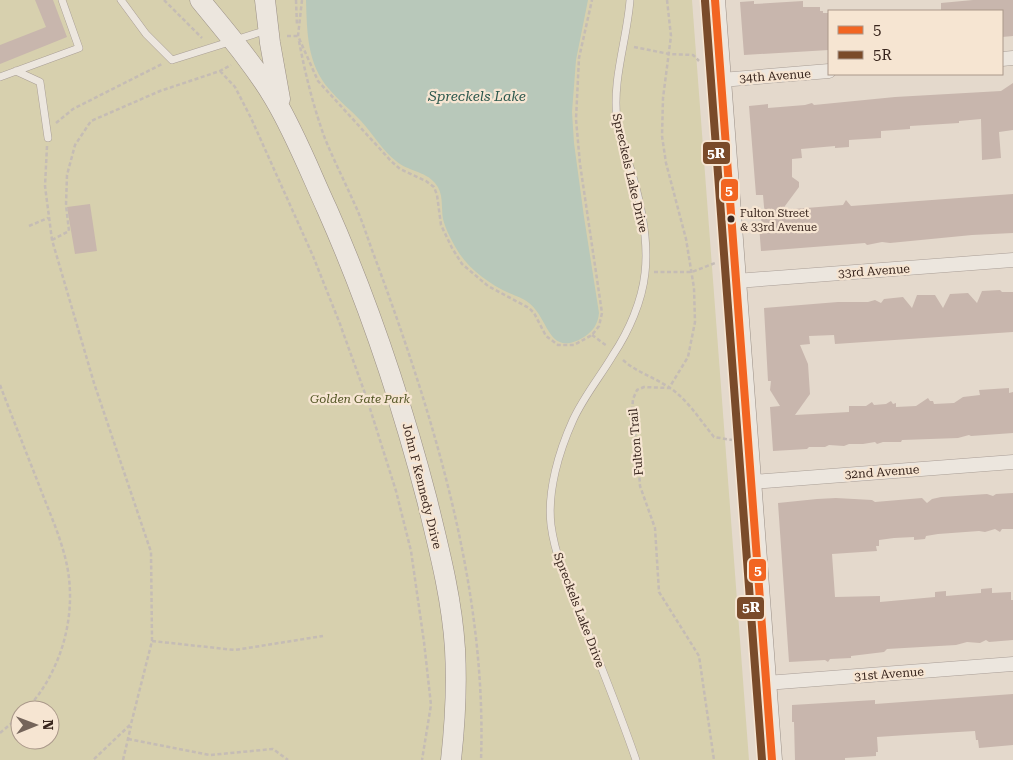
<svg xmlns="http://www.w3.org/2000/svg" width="1013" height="760" font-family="'Roboto Serif',serif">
<rect width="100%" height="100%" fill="#e4d9cc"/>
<path fill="#d7d0ae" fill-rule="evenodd" d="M0,0H692L749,760H0ZM20,710H50V740H20Z"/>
<path fill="#b8c8ba" d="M588,0L576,60L572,112L574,143L584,217L599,313C598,324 593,331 584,337C548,359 549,318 529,303C523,298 516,296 509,293C491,285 470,270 459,253C453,243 446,231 443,219C441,207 444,193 435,183C425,171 407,171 396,161C382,150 373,134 361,121C351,110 339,101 329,89C307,64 307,32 306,0Z"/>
<path fill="#c8b6ad" d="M35,0H53L67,37L0,64V45L46,27Z
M973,0H1013V36L1002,37V11H941V3Z
M754,1V4L803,1V7H820V11H823V13H829V50L744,55L740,2Z
M1013,83V130L999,132L1001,158L982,160L981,119L959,121V123L910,126V129L881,131V138L849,140V147L835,148V146L801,149L802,158L792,159V177L799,182V187L782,210L843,205L846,200L851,206L1013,194V233L972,235L890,243L882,242L867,245L865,243L761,251L759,225H762L761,218H765L763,195H756L749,106L768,104V108L805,105L812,103L814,105L895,97L1001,91Z
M90,204L97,251L75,254L67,207Z
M1000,290L1002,292H1013V332L835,344L834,335L809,336L810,344L800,345L808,364L810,394L795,415L849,412V406H866L872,402L874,405L886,404L891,401L893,404L896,403V407L916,406L928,398L930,401H933L934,404L954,403L963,397L980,395L979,390L1009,388V393L1013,392V433L971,436L969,435L958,438L902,440L901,442H883L877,444L875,442L863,444H849L844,446L829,445L825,447H809L807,449L773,451L770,407L780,406L770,390L771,381H768L764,308L838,302H868L875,300L881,303L884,299L903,297L912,308L917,295H935L943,308L950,294L968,293L977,303L982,291Z
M1013,493V529H1002L1000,532L995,529L985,532L979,531L938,534L926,536L925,539L914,540V537L894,538L879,540V546H876L877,551L832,554L835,597L880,596V602L935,597V592L946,591V596L981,593V589L992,588V593L1011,592V600H1013V640L989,642L986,640L980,643L967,642L956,645L887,649L884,652L851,656V658L830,659L828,662L825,660L789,662L778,503L817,499L836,498L872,500L875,502L922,498L927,503L932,499L941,497L987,494L993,496L996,494Z
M1013,694V745L979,748L978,740H976L975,731L907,735L877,737L878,752H876V756L845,758V760H795L794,722H792V705L875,700V704Z"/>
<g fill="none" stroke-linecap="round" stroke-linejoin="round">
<defs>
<path id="lane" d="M121,0L146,34L172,60L267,30
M630,0C627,40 612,79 617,120C619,137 625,154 631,170C641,203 649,239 645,273C642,301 629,331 613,355C600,377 584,396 573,420C559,451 547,491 551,525C555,556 568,585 580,613C599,662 619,710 636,760
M16,71L40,82L48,138
M0,77L79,48L62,0"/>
<path id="street" d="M1002,59L1013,58
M721,80L829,71
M736,281L1013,260
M751,482L1013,462
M766,683L1013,664"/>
<path id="secondary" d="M200,0C226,32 253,63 274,98C295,133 310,172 327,209C369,304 401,400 427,500C439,549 452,599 455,649C457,686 455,724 451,760
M265,0L270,43L280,99
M715,0L772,760"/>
</defs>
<use href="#lane" stroke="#a99e96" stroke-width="8"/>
<use href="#street" stroke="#a99e96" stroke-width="15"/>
<use href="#secondary" stroke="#998e85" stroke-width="21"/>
<path stroke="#c5bcb5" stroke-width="2.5" stroke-dasharray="4 2.5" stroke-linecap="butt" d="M164,0L202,38
M296,0L297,26
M302,0L298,36L318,81L391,161L400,169L426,181L434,187L437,195L441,225L452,248L462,264L488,286L529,308L534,313L546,336L558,345H574L592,335L599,326L602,313L580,164L576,119L579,58L592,0
M667,0L671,36L663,98L662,136L666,163L686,239L694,288L695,322L688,357L669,388L644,387L637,390L633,399L632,412L638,455L640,486L655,528L659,592L699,656L714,760
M287,36H298
M299,41C305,73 313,105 324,136C333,159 345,182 355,205C363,222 368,240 375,258C434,417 487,589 481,760
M634,47L669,54L693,55L699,61
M220,71L235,87L251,118L313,256L340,324L367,399L396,491L411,551L424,642L431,705L422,760
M56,123L73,109L162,64
M47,146L45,186L52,240L94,383L151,552L152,641L131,724L93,760
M29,226L48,218
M52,240L69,231L66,205L67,175L75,145L91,121L160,91L220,71L231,65
M654,272H692L715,263
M592,335L607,346
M623,360C636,372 654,377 670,388C688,400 700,420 714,437L732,440
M0,385C13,419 26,452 39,485C48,509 59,533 65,557C79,610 63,670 26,710
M152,641L235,650L323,636
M0,733L20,716
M128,739L210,755L273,749L288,760
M123,760L131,726"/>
<use href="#lane" stroke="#ece6de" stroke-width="7"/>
<use href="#street" stroke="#ece6de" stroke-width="14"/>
<use href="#secondary" stroke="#ece6de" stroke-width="20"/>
<defs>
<path id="bus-1" d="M715,0L772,760"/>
<path id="bus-2" d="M705,1L762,760"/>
</defs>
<use href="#bus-1" stroke="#f6e5d2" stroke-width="11"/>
<use href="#bus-2" stroke="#f6e5d2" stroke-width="11"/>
<use href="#bus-1" stroke="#f26522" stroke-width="8"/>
<use href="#bus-2" stroke="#7a4b2a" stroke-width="8"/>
</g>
<circle fill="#38251d" stroke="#f6e5d2" stroke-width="2" cx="731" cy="219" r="4.5"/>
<g text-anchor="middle" stroke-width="4.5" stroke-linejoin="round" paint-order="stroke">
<g font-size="11" fill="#38251d" stroke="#f6e5d2" text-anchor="start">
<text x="740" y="217">Fulton Street<tspan x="740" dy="14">&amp; 33rd Avenue</tspan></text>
</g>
<g font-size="12" fill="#38251d" stroke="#f6e5d2">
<text transform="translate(775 76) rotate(-4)" y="4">34th Avenue</text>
<text transform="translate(630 173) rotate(77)" y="4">Spreckels Lake Drive</text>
<text transform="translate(874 271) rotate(-4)" y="4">33rd Avenue</text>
<text transform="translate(636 442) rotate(-95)" y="4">Fulton Trail</text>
<text transform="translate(882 472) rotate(-4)" y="4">32nd Avenue</text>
<text transform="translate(422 486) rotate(76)" y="4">John F Kennedy Drive</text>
<text transform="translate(579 610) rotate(69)" y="4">Spreckels Lake Drive</text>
<text transform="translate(889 674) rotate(-4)" y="4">31st Avenue</text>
</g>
<g font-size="12" font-style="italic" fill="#525524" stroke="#f6e5d2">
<text x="360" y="403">Golden Gate Park</text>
</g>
<g font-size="14" font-style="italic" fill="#2c584d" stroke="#f6e5d2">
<text x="477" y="101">Spreckels Lake</text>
</g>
</g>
<g stroke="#f6e5d2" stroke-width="2">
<rect x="702" y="141" width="29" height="24" rx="5" fill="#7a4b2a"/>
<rect x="720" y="178" width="19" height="24" rx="5" fill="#f26522"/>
<rect x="748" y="558" width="19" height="24" rx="5" fill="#f26522"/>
<rect x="736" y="596" width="29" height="24" rx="5" fill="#7a4b2a"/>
</g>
<g font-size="14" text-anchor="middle" font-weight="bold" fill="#fff">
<text x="716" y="158">5R</text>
<text x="729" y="195">5</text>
<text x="758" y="575">5</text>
<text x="751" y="612">5R</text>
</g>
<rect x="828" y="10" width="175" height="65" fill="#f6e5d2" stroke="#aa988a"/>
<rect x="838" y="26" width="25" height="8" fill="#f26522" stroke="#aa988a"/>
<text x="873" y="35" font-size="15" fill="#38251d">5</text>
<rect x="838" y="51" width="25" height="8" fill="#7a4b2a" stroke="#aa988a"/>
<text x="873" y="60" font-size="15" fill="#38251d">5R</text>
<g transform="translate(35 725) rotate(89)"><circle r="24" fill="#f6e5d2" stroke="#aa988a"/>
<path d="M0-4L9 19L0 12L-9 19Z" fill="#74645a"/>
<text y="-8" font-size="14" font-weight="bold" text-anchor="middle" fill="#38251d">N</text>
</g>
</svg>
